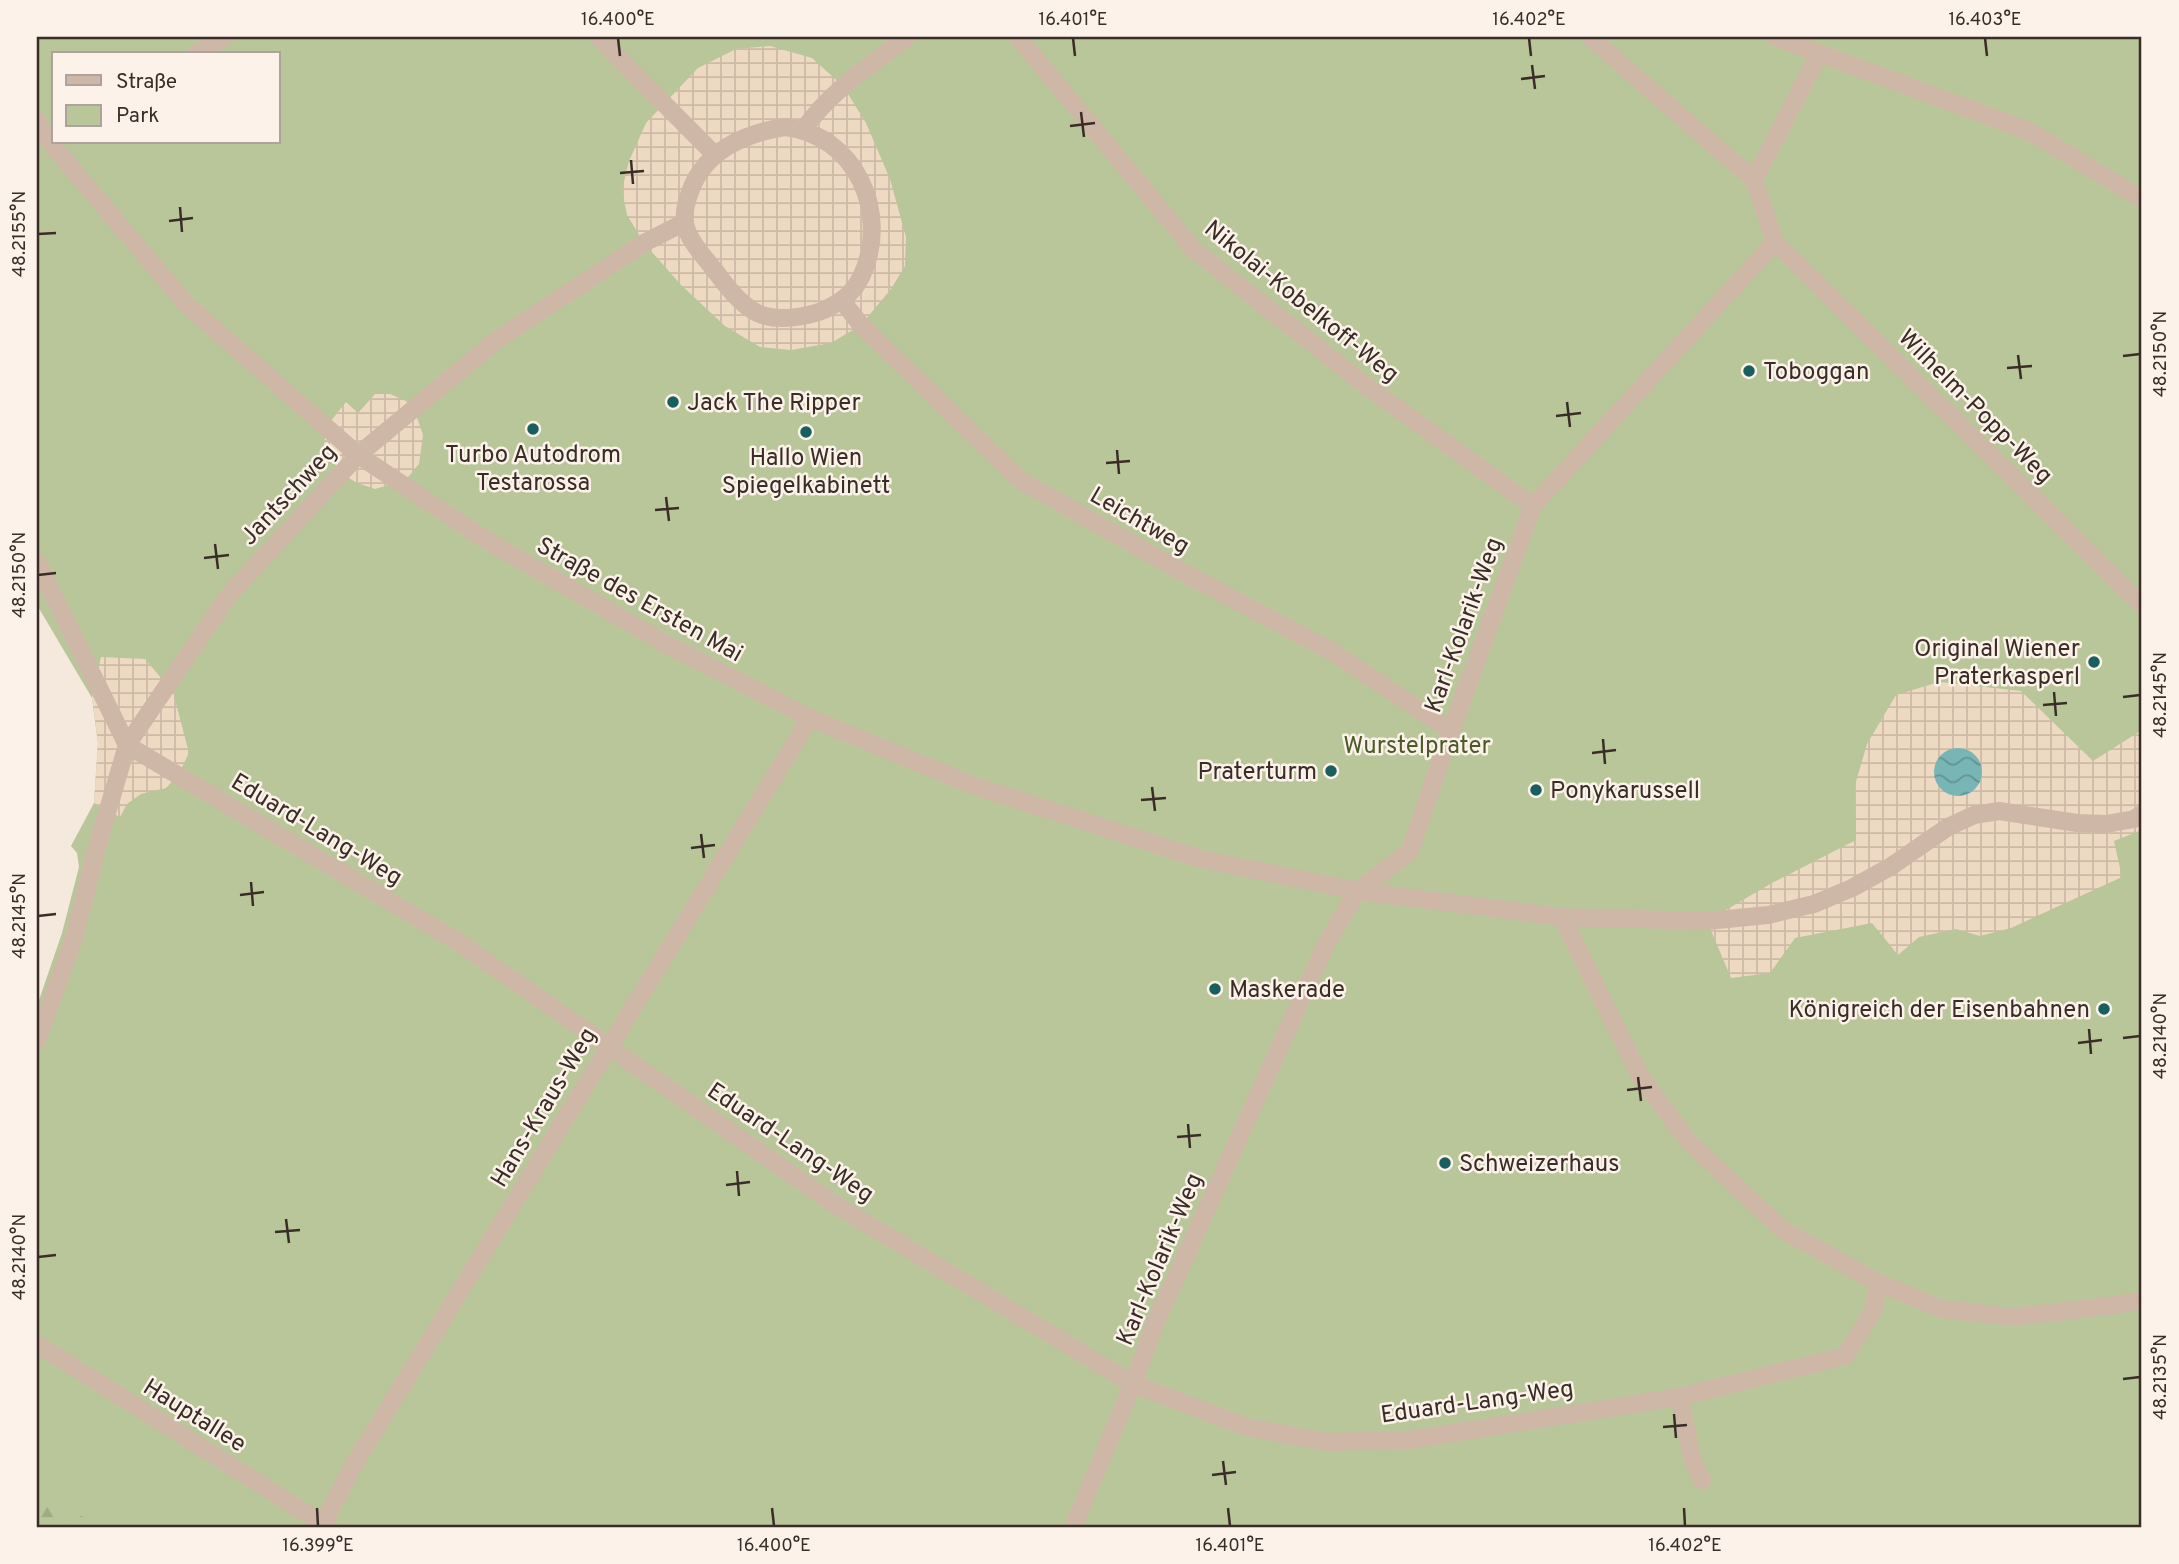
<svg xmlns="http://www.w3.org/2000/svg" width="2179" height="1564" font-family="Overpass,sans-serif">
<defs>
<pattern id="forest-firs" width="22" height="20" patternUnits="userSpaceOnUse" patternTransform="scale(1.75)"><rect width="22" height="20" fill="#b9c69a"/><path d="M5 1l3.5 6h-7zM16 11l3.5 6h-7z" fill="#a0aa85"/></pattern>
<pattern id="plaza-grid" width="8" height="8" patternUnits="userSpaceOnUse" patternTransform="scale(1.75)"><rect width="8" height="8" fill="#eed9c2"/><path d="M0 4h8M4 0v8" fill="none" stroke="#cdbba7"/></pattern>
<pattern id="water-waves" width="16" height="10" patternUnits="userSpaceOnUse" patternTransform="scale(1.75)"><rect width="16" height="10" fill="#78b5b5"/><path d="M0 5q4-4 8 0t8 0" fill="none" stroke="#639493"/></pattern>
</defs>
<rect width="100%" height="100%" fill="#f5e8dc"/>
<path fill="#b9c69a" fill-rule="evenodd" d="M37,37H2142V1527H37V1006L62,933L79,867L77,853L71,846L94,803L98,743L92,698L37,605ZM54,54H278V142H54Z"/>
<path fill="url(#forest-firs)" d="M37,1488L99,1527H37Z"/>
<path fill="url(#plaza-grid)" d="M770,46L812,58L843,86L866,123L890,179L906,237L905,266L891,289L861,325L831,343L791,350L760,347L725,326L681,285L644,243L627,215L622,190L629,161L646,123L698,68L736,49Z
M375,394H390L406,401L414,409L423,435L419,464L409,476L398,482L375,489L357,483L341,473L324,447L326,427L346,402L358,413Z
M101,657L145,659L173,692L189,753L178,775L166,788L141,794L127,804L120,817L94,803L98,743L92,698Z
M1939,682L2021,691L2093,761L2142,730V830L2114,841L2122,877L2011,928L1980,936L1956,929L1919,937L1898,955L1872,923L1795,938L1770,973L1731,978L1707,921L1772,883L1856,840L1855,785L1867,744L1896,695Z"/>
<path fill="url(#water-waves)" d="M1934 772a24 24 0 1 1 48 0a24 24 0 1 1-48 0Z"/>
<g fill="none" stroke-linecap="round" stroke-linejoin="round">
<path stroke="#cfb7a7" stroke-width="18" d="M1640,1076L1689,1142L1783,1230L1879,1283L1942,1309L2013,1317L2116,1305L2142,1300
M1702,1480L1693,1461L1679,1397L1845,1356L1873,1311L1879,1283"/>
<path stroke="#cfb7a7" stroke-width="18" d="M598,37L715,155
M1018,37L1194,250L1365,385L1533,506
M1590,37L1754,180
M1775,37L2029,131L2142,199
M196,54L225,37
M37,120L49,141L186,304L358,455L486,540L668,645L810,718L972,785L1201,859L1358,891L1562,917L1707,921L1768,915L1814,904L1852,888L1890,867L1948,827L1974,815L1999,811L2077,823L2106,824L2134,819L2142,814
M785,127C856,135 890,213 862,275C854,293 841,302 824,310C807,317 780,321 762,315C744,309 726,286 716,272C707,260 694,247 688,233C682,220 685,205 690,192C704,151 745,133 785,127Z
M804,129C830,91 871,65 907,37
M1775,242L2142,605
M843,302L861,325L1020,480L1177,569L1331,651L1451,731
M37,562L127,745L460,943L831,1202L1133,1384L1247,1427L1327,1442L1409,1440L1679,1397
M1562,917L1640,1076
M37,1041L74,938L97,847L127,745L228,596L358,455L498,339L644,243L685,222
M37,1344L328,1527
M323,1524L354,1464L385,1414L810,718
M1073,1527L1133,1384L1155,1324L1327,942L1358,891L1410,851L1451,731L1533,506L1775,242L1754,180L1819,54"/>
</g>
<path fill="none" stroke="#3a2d28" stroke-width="2.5" d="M618,38L620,56M1073,38L1075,56M1529,38L1531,56M1985,38L1987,56M1532,65L1535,89M1521,79L1545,76M1081,112L1084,137M1070,126L1095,123M631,160L633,184M620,173L644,171M180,207L182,232M169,221L193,218M38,234L56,233M2018,355L2021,379M2123,356L2140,354M2007,368L2032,366M1567,402L1570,427M1556,416L1581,413M1117,450L1119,474M1106,463L1130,461M666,497L669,521M655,510L679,508M215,544L218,569M204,558L229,555M38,575L56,573M2054,692L2056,716M2123,697L2140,695M2043,705L2067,703M1603,739L1605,764M1592,753L1616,750M1152,787L1155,811M1141,800L1166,798M701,834L704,858M691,848L715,845M251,882L253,906M240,895L264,892M38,916L56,914M2089,1029L2091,1054M2123,1038L2140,1036M2078,1043L2102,1040M1638,1077L1641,1101M1627,1090L1652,1087M1188,1124L1190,1148M1177,1137L1201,1135M737,1171L739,1196M726,1185L750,1182M286,1219L289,1243M275,1232L300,1230M38,1257L56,1255M2123,1379L2140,1377M1674,1414L1676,1438M1663,1427L1687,1425M1223,1461L1226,1485M1212,1475L1236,1472M317,1508L318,1526M772,1508L774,1526M1228,1508L1230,1526M1684,1508L1685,1526"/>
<g fill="#195f60" stroke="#fcf2ea" stroke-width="2.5">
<circle cx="1749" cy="371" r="7"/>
<circle cx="673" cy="402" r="7"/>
<circle cx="533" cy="429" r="7"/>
<circle cx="806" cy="432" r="7"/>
<circle cx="2094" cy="662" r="7"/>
<circle cx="1331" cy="771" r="7"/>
<circle cx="1536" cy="790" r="7"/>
<circle cx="1215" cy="989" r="7"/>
<circle cx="2104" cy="1009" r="7"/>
<circle cx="1445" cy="1163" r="7"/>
</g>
<g text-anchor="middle" stroke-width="5" stroke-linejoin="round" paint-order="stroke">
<g font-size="24" fill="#3a2d28" stroke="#fcf2ea">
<text transform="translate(1302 301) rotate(39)" y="8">Nikolai-Kobelkoff-Weg</text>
<text transform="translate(1976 406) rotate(45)" y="8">Wilhelm-Popp-Weg</text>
<text transform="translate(288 494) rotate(-47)" y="8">Jantschweg</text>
<text transform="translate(1140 520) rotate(30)" y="8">Leichtweg</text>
<text transform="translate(640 599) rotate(29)" y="8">Straße des Ersten Mai</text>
<text transform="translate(1463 625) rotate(-70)" y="8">Karl-Kolarik-Weg</text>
<text transform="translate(317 829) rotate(31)" y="8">Eduard-Lang-Weg</text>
<text transform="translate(543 1107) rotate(-59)" y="8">Hans-Kraus-Weg</text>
<text transform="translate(791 1142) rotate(34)" y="8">Eduard-Lang-Weg</text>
<text transform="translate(1159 1259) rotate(-67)" y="8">Karl-Kolarik-Weg</text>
<text transform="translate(1477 1401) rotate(-8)" y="8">Eduard-Lang-Weg</text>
<text transform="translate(195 1415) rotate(32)" y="8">Hauptallee</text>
</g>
<g font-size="24" fill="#3a2d28" stroke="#fcf2ea" text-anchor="start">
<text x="1763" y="379">Toboggan</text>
<text x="687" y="410">Jack The Ripper</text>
<text x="533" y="462" text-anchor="middle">Turbo Autodrom<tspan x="533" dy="28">Testarossa</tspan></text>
<text x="806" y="465" text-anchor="middle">Hallo Wien<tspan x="806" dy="28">Spiegelkabinett</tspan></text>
<text x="2080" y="656" text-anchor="end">Original Wiener<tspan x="2080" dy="28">Praterkasperl</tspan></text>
<text x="1317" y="779" text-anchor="end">Praterturm</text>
<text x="1550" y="798">Ponykarussell</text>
<text x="1229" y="997">Maskerade</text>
<text x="2090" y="1017" text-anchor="end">Königreich der Eisenbahnen</text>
<text x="1459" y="1171">Schweizerhaus</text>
</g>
<g font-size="24" fill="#4b5b29" stroke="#fcf2ea">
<text x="1417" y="753">Wurstelprater</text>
</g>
</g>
<rect width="2179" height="1564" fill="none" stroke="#fcf2ea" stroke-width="77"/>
<rect x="52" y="52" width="228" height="91" fill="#fcf2ea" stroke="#aea39c" stroke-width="2"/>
<rect x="66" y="75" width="35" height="10" fill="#cfb7a7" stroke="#aea39c" stroke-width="2"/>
<text x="116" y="88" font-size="21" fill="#3a2d28">Straße</text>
<rect x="66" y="105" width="35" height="21" fill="#b9c69a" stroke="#aea39c" stroke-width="2"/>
<text x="116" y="122" font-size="21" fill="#3a2d28">Park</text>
<rect x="38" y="38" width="2102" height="1488" fill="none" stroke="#3a2d28" stroke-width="2.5"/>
<g font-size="18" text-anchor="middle" fill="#3a2d28">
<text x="618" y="25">16.400°E</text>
<text x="1073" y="25">16.401°E</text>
<text x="1529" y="25">16.402°E</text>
<text x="1985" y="25">16.403°E</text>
<text transform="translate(19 234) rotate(-90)" y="6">48.2155°N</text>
<text transform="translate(2160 354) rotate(-90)" y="6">48.2150°N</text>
<text transform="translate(19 575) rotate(-90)" y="6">48.2150°N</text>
<text transform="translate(2160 695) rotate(-90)" y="6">48.2145°N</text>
<text transform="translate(19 916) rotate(-90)" y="6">48.2145°N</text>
<text transform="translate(2160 1036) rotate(-90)" y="6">48.2140°N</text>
<text transform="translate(19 1257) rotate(-90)" y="6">48.2140°N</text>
<text transform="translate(2160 1377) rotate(-90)" y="6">48.2135°N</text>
<text x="318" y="1551">16.399°E</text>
<text x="774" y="1551">16.400°E</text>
<text x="1230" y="1551">16.401°E</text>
<text x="1685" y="1551">16.402°E</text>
</g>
</svg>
